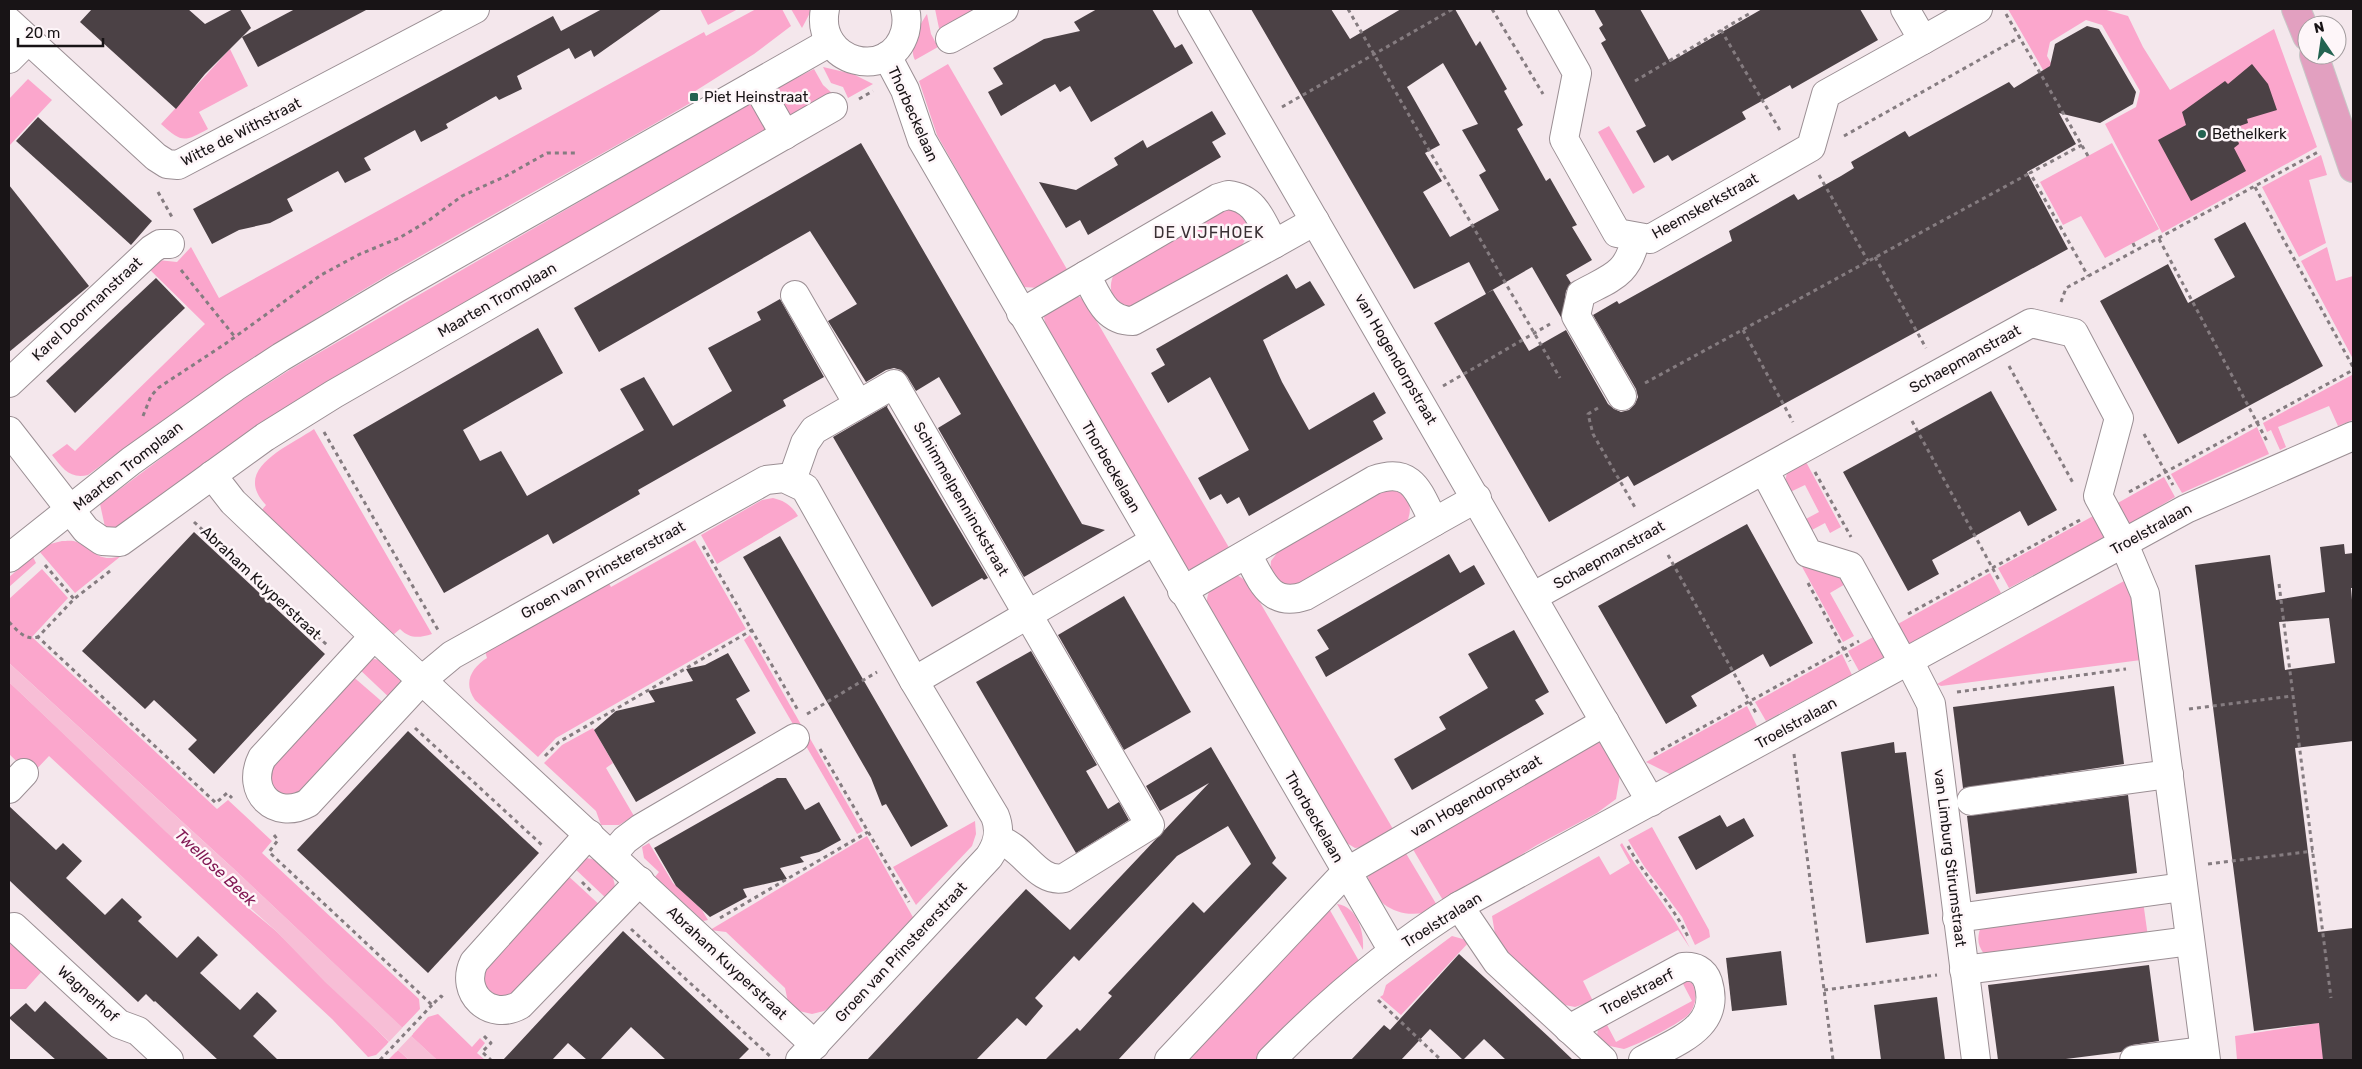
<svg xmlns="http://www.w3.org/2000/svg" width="2362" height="1069" viewBox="0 0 2362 1069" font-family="Rubik,sans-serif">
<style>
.green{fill:#fba6cc}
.water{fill:#f7bed6}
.pier{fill:#f4e7ec}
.building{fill:#4b4145;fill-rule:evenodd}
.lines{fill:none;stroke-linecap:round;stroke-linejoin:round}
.minor-casing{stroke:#9b8f94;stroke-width:30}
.major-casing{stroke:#c8c7c7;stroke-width:30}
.path{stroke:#857c80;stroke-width:3;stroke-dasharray:4 4;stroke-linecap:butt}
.minor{stroke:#fff;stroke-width:28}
.major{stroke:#e2a0c0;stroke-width:28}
.poi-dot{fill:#236351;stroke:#fef6f9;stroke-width:2}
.labels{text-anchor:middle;stroke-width:5;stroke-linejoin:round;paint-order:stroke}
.poi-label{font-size:15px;fill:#181416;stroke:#fef6f9;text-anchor:start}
.street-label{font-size:15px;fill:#181416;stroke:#fef6f9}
.neighbourhood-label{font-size:16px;letter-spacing:1px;fill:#3a3034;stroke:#fef6f9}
.water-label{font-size:16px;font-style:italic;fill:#821954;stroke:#fef6f9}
</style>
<rect width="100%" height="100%" fill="#f4e7ec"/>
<g class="green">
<polygon points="700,9 738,9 708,25"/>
<path d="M 756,9 L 782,9 L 791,26 L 754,54 L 689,95 L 692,102 C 574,171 452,235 335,307 C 250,359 168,415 88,475 C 70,479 63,469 52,455 L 67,444 L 75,451 L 205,324 L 145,265 L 158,260 L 177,262 L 191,247 L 219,298 L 704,32 L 706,36 Z"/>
<polygon points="791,9 812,9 802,28"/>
<polygon points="935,9 982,9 940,33"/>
<polygon points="2008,9 2103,9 2128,16 2143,47 2170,90 2274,29 2317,147 2162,233 2105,124 2136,107 2140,91 2102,25 2086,20 2050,42 2047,56 2071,98 2062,103"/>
<path d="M 927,14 L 931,34 L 938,47 L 915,60 C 908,47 920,24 927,14 Z"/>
<path d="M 230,49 L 248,86 L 199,112 L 208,129 C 184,142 182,143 161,124 Z"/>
<polygon points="948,64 1068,271 1039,288 1023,287 937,135 919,81"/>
<polygon points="823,67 853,74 873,84 848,98 843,87 831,83"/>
<polygon points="814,69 823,85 833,94 792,116 783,109 777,99 776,88"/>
<polygon points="28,79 52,100 9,146 9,99"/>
<polygon points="750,103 759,110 764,120 766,131 118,527 105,527 100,504 219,415 291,369"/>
<polygon points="1609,126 1645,187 1633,194 1598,132"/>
<polygon points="2112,143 2159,229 2105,258 2081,216 2063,225 2040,182"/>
<polygon points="2321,155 2327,175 2309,180 2326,243 2299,257 2262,187"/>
<path d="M 1222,209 L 1239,211 C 1250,223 1251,235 1240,247 L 1132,307 C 1110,304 1106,287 1116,270 Z"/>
<polygon points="2327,247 2336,281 2353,276 2353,359 2301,261"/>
<polygon points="1072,296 1080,297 1086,303 1231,551 1201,569 1187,569 1045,323 1044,317 1048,310"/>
<polygon points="2352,375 2353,420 2338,426 2329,406 2278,427 2286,447 2280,450 2271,430 2267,432 2263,423"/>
<polygon points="2257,427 2269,454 2182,493 2171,474"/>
<path d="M 314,429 L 432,634 C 419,638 410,639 400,629 L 393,635 L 261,511 L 266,505 C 231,469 288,447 314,429 Z"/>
<polygon points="1805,460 1841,527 1830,533 1825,523 1810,531 1804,520 1819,512 1805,485 1788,493 1784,485 1788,469"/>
<polygon points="2164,477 2175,497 2130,524 2124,521 2116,504"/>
<path d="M 1389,490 C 1411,491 1415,511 1404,527 L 1294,587 L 1279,583 L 1270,573 L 1271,561 L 1283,545 L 1371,495 Z"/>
<path d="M 773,498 C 785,501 791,505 798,516 L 717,564 L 701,535 L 762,500 Z"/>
<polygon points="2095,515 2105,534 2103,538 2009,588 1998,568"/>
<path d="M 695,540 L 746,629 L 556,738 L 538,757 L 475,700 C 463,683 471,668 487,658 L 485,651 L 607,580 L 611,587 Z"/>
<path d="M 62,541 C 66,541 73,540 77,542 C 96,550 97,563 121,556 L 75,593 L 39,551 L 50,544 Z"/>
<polygon points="33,557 36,563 9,587 9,577"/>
<polygon points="1800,563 1842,575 1847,583 1830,593 1854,636 1843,642"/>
<polygon points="42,569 68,598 32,637 217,809 228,800 272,841 262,853 419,999 420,1009 402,1028 236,871 9,663 9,599"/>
<polygon points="1990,573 2001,593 1909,644 1904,640 1896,625"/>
<path d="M 1237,575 L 1248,582 L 1393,829 L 1363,847 L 1355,848 L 1345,842 L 1207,602 C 1206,587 1224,576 1237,575 Z"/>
<path d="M 2124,581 C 2136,606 2138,633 2141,660 L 1941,686 L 1937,684 Z"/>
<polygon points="750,635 803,728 797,731 744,640"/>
<polygon points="1875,636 1884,657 1859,671 1848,651"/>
<polygon points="1842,654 1852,675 1766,721 1755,702"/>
<path d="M 374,659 C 383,660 399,672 401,682 C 402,689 397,695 393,701 L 357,667 Z"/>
<polygon points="350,674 387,706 301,797 273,794 268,764"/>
<polygon points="9,682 247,907 276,931 389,1042 376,1055 368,1057 332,1019 49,756 31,775 9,754"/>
<polygon points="1747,706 1757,726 1670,774 1646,762"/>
<polygon points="593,728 613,763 606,768 634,816 619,825 601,825 596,811 544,763 562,745"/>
<polygon points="808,735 863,831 857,834 802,739"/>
<polygon points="1594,743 1602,743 1620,775 1616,799 1597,813 1537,845 1444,902 1411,846"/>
<polygon points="975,821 976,834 972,846 916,905 893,867"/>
<polygon points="1652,827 1709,930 1710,937 1695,945 1682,917 1644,866 1628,840"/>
<polygon points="867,836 914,919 834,1004 824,1011 812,1014 799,1011 788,1002 785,988 726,932 710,930"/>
<polygon points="649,843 673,883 702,910 708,920 703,921 655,877 659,872 644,858 642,847"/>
<path d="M 1622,843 C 1644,881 1670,908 1690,948 L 1678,930 L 1583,981 L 1593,1001 L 1575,1007 L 1565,1005 L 1508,953 L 1495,934 L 1492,916 L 1599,856 L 1610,875 L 1630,863 L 1620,845 Z"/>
<path d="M 1404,850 L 1438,907 C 1410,923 1374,910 1368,877 L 1371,871 Z"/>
<path d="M 583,858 C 600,857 615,872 615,889 L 608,900 L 572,866 Z"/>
<polygon points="565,873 602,907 514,999 486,995 481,966"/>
<path d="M 2143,901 L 2148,937 L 1984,954 C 1977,944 1977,938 1981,926 Z"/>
<path d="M 1337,904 C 1358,907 1364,932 1363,950 Z"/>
<polygon points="1327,905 1359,961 1256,1060 1182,1060"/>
<polygon points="1452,936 1470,941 1401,1015 1380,997 1383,995 1386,985"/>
<polygon points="13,943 43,970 26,989 9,989 9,944"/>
<path d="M 1685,981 L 1692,983 C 1698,993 1696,1008 1687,1016 C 1675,1026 1639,1044 1624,1049 L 1605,1045 L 1597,1036 L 1598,1029 L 1606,1023 L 1616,1042 L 1692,1001 L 1682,982 Z"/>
<polygon points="438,1014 472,1047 480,1038 485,1043 477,1053 485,1060 437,1060 411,1036 428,1017"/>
<polygon points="2330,1021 2323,1053 2323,1060 2237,1060 2235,1036"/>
<polygon points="398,1050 409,1060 388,1060"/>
</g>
<polygon class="water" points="9,663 236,871 437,1060 409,1060 325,982 276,931 166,832 9,682"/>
<polygon class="pier" points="404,1026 413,1034 396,1052 387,1044"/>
<g class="building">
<polygon points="92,9 188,9 205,24 233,9 240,9 251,28 205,74 176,109 80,22"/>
<polygon points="295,9 368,9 258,67 242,37"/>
<polygon points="602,9 662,9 594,57 591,50 575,59 569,48 517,76 522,89 499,100 496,96 446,124 448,128 421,142 415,130 364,158 371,170 345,183 338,171 287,199 293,211 270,223 239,230 212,244 193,209 553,16 561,31"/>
<polygon points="1097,9 1152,9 1175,48 1182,44 1193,63 1091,122 1070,86 1060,92 1055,84 1001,116 988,92 1003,84 993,68 1044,39 1080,31 1074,22"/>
<path d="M 1251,9 L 1331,9 L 1350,39 L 1401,9 L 1455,9 L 1476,46 L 1480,41 L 1507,89 L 1504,91 L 1523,125 L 1517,129 L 1546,181 L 1550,178 L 1558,192 L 1577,225 L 1572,227 L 1592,260 L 1566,275 L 1571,283 L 1566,291 L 1562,319 L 1532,267 L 1487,293 L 1493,290 L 1529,351 L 1566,330 L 1608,404 L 1614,409 L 1621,412 L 1629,410 L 1635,404 L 1638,397 L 1636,389 L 1593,315 L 1617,301 L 1619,304 L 1732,241 L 1729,231 L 1794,194 L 1798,200 L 1841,176 L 1854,168 L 1851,162 L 1905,131 L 1909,137 L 2009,82 L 2014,88 L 2050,66 L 2055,44 L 2087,26 L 2099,29 L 2136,92 L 2133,104 L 2100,123 L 2059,113 L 2076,144 L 2027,172 L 2068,249 L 1634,486 L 1628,476 L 1549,522 L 1434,323 L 1486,294 L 1469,262 L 1414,289 ZM 1443,63 L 1478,124 L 1462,130 L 1486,171 L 1479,175 L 1499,210 L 1450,237 L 1423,192 L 1442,181 L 1425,153 L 1440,145 L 1407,87 Z"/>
<polygon points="1594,9 1640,9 1670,62 1762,9 1860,9 1878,40 1792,89 1790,85 1742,112 1746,119 1672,161 1668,155 1654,163 1636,131 1646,126 1601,43 1606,40 1599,28 1603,25"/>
<polygon points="2252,64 2268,84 2277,110 2247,119 2248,123 2234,128 2239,144 2234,148 2246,171 2191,201 2158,140 2186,125 2182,112 2225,81 2228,84"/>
<polygon points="1212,111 1226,134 1212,142 1221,157 1088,235 1080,220 1066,228 1039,182 1076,190 1118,165 1114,158 1143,140 1147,148"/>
<polygon points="38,117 152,221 131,245 16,141"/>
<polygon points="861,143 1082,524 1105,530 1024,577 938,428 961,414 939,377 916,391 907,376 901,370 894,368 886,370 866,382 828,321 857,304 810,231 599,352 574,308"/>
<polygon points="9,185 89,286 9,352"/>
<polygon points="2245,222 2323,366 2178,444 2100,301 2168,264 2188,303 2235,277 2214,239"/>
<polygon points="1287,274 1296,289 1310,281 1325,305 1263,340 1282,382 1309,430 1374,392 1386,413 1373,421 1383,439 1249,516 1239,497 1227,504 1221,494 1210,500 1198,478 1249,450 1210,377 1168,403 1151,373 1165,365 1156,349"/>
<polygon points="156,278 185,308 75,413 46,381"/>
<polygon points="780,299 824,377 783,400 786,406 638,490 640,494 553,544 548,534 444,593 353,435 538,328 563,373 463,430 480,461 501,451 527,496 644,430 620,389 644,377 673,426 732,391 708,348 761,320 757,312"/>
<polygon points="1991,391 2057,510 2028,526 2020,511 1932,560 1939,574 1908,591 1843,472"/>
<polygon points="888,405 887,407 988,578 984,580 982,578 932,607 833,437"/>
<polygon points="1747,524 1813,643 1770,667 1763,654 1691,696 1697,706 1666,724 1598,606"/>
<polygon points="194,532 325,654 214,774 188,749 197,740 154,700 145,709 82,651"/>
<polygon points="780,536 948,826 911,847 886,804 882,806 871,778 743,557"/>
<path d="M 2344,544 L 2345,554 L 2353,553 L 2353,588 L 2351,588 L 2353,612 L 2353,741 L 2295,748 L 2318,932 L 2353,928 L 2353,1060 L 2323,1060 L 2319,1023 L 2254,1031 L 2195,565 L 2270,555 L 2276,600 L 2325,592 L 2320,547 ZM 2329,618 L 2335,663 L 2285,670 L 2279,622 Z"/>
<polygon points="1449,554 1460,573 1474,565 1485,584 1326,677 1315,657 1329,649 1317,630"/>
<polygon points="1124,596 1191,712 1124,750 1058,635"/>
<polygon points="1514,630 1549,692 1535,700 1544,714 1412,790 1394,759 1446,729 1439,717 1488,688 1468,654"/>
<polygon points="1031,651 1097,765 1086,771 1108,809 1119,802 1129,820 1076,853 976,682"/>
<polygon points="728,653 750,691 736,699 756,733 636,802 594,730 616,711 655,702 648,691 693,681 686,669 705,665"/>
<polygon points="2114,686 2124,764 1963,788 1953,707"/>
<polygon points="408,731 539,853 428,973 297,850"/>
<polygon points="1894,742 1895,753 1906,752 1929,934 1866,943 1841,752"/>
<polygon points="1211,747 1276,858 1272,863 1287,878 1118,1060 1045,1060 1077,1028 1080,1031 1112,996 1108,993 1111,990 1193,902 1204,913 1251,864 1228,826 1177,856 1079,961 1074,956 1035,998 1043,1006 1026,1026 1017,1018 976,1060 867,1060 1026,889 1070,930 1209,783 1160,811 1146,786"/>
<polygon points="777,778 786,778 805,810 819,802 841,840 819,852 800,857 804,862 780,868 787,879 743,889 747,897 710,917 676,886 654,848"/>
<polygon points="2128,795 2137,873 1976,894 1967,816"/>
<polygon points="9,806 56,850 63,843 82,861 66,878 105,915 122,898 142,917 138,921 177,958 198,936 218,955 200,973 240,1010 257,992 267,1001 277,1011 253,1036 278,1060 218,1060 155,1001 154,1002 146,994 138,1002 9,880"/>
<polygon points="1720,815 1727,827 1744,818 1754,836 1696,870 1678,837"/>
<polygon points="623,931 749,1049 738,1060 666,1060 631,1027 600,1060 587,1060 568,1043 552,1060 503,1060"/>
<polygon points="1781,951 1787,1005 1732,1011 1726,958"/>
<polygon points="1459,954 1550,1038 1573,1060 1506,1060 1484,1039 1463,1060 1430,1029 1401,1060 1351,1060 1384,1025 1390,1030"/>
<polygon points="2149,965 2159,1041 2132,1045 2121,1052 2058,1060 1998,1060 1988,985"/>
<polygon points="1937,997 1945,1060 1881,1060 1874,1005"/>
<polygon points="45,1001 86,1039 109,1060 56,1060 9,1018 26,1003 35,1012"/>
</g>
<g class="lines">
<defs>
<g id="minor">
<path d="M 825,9 C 814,63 890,83 905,32 C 907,24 907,16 905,9"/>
<polyline points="1192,9 1651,802"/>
<polyline points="1541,9 1577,73 1564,139 1617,233 1650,239 1811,147 1826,94 1923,40 1905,9"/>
<polyline points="9,22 156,157 167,164 178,165 475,9"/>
<polyline points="950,39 1004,9"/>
<polyline points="1923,40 1978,9"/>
<polyline points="887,56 905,90 922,140 1393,951"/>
<polyline points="9,59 28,40"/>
<polyline points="756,84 785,135"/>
<path d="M 1228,195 C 1256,198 1262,222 1274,244 L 1133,321 C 1105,321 1098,297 1086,275 L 1218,198 Z"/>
<polyline points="1274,244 1315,221"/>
<polyline points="795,295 858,404"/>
<polyline points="1021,313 1086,275"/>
<polyline points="9,383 152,249 160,244 170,244"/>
<path d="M 1622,396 L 1576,316 L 1581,294 C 1612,277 1628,275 1636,237"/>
<polyline points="9,431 86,530 102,541 120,542 265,437 334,394 833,107"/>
<polyline points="1764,470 1808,553 1850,566 1904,664"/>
<polyline points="212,475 233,502 374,636 815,1045"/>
<path d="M 792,480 L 805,443 L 814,430 L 894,384 L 1150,825 L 1064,878 C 1037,884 1023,845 998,840"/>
<polyline points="1434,522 1477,498"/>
<polyline points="9,558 131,461 235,387 281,357 397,288 830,42"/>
<path d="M 1182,591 L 1374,480 C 1413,466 1419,493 1434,522 L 1305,596 C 1269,608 1261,579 1247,554"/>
<polyline points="1534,596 2031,323 2074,333 2119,418 2098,496 2124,544 2145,594 2206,1060"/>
<path d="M 374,636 L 262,758 C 245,792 275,821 308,803 L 422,680 L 452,655 L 766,480 L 784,478 L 805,488 L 914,681 L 995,816 C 1001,831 998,844 989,857 L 800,1060"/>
<polyline points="1909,661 1931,704 1976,1060"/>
<polyline points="914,681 1154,541"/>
<polyline points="9,789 24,773"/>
<polyline points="1971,801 2169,774"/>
<path d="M 589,834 L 474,962 C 459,993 490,1022 520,1005 L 640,881"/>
<polyline points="612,855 625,840 641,828 795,738"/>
<polyline points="1459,906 1497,962 1603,1060"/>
<polyline points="1957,918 2183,887"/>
<polyline points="9,928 14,927 119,1024 138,1031 169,1060"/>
<polyline points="1964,970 2190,941"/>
<path d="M 1569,1029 L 1683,967 C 1695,966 1704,970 1708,982 C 1722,1028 1676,1041 1643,1060"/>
<polyline points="1169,1060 1346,872 1605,722"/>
<path d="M 1271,1060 C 1328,1002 1390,949 1459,906 L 2186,509 L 2353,436"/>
<polyline points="2134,1060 2204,1051"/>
</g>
<g id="major">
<polyline points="2296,9 2307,36"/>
<polyline points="2314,55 2353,168"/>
</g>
</defs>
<use href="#minor" class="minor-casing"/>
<use href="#major" class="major-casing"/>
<g class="path">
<polyline points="1348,9 1560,378"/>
<polyline points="1492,9 1543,94"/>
<polyline points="2006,14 2088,156"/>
<polyline points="1721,30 1781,132"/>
<polyline points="1635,81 1752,12"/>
<polyline points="859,99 873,91"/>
<polyline points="1282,107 1453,9"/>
<polyline points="1844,136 2020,37"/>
<polyline points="2082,145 2030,173 2088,276"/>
<polyline points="1819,175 1868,261"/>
<polyline points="2255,187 2353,367"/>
<polyline points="158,192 172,217"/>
<polyline points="2159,239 2268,443"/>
<polyline points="2133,243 2136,250"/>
<polyline points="1875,257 1926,348"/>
<polyline points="181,270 235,337"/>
<polyline points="2061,302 2066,288 2318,152"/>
<polyline points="1743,330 1793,422"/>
<polyline points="2009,366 2073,483"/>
<polyline points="1645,383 2030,173"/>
<polyline points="1443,386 1550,324"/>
<polyline points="1598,408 1588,414 1593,434 1636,509"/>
<polyline points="143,416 151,396 158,388 225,344 321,275 360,254 399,238 428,221 462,196 506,176 547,153 577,153"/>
<polyline points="1912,421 1999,580"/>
<polyline points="324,432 438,630"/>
<polyline points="2144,434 2173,485"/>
<polyline points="1815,472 1851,537"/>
<polyline points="2129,492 2353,370"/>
<polyline points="194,522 327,645"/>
<polyline points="703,546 799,712"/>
<polyline points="1668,555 1756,713"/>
<polyline points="45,565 74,599"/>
<polyline points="110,571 74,599 38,637 216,803 227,793 232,798"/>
<polyline points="1808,583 1850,661"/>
<polyline points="2279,584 2331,998"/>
<polyline points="1908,614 2080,520"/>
<path d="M 9,622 C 17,630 25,641 38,637"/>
<polyline points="1957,692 2126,669"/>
<polyline points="2189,709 2292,696"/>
<polyline points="807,714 877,672"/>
<polyline points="415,728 543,846"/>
<polyline points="820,749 909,902"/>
<polyline points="1654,754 1859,641"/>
<polyline points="1794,754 1833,1060"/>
<polyline points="545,756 559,742 752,630"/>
<polyline points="274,835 278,840 269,852 432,1005 441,996 444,999"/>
<path d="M 1628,846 C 1646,879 1673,904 1689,939"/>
<polyline points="2208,864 2313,851"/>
<polyline points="582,882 592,892"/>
<polyline points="720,918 868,832"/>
<polyline points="631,929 772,1058"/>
<polyline points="1824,990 1937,975"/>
<polyline points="1378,1000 1441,1060"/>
<polyline points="484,1036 491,1043 482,1052 491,1060"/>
<polyline points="380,1060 432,1005"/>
</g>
<use href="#minor" class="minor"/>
<use href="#major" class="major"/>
</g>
<g class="poi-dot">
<rect x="689" y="92" width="10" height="10" rx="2.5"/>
<circle cx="2202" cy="134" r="5"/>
</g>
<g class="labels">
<g class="poi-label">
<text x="704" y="102">Piet Heinstraat</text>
<text x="2212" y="139">Bethelkerk</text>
</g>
<g class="street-label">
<text transform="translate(913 114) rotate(66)" y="5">Thorbeckelaan</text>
<text transform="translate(241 132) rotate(-27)" y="5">Witte de Withstraat</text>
<text transform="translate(1705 206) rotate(-29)" y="5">Heemskerkstraat</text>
<text transform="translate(497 300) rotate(-30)" y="5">Maarten Tromplaan</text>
<text transform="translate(87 309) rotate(-43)" y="5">Karel Doormanstraat</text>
<text transform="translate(1396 359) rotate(60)" y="5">van Hogendorpstraat</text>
<text transform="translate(1965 359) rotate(-29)" y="5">Schaepmanstraat</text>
<text transform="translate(128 466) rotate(-38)" y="5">Maarten Tromplaan</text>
<text transform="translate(1111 467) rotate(60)" y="5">Thorbeckelaan</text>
<text transform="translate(961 499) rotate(60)" y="5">Schimmelpenninckstraat</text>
<text transform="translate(2151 529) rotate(-29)" y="5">Troelstralaan</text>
<text transform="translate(1609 555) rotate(-29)" y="5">Schaepmanstraat</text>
<text transform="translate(603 570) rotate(-29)" y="5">Groen van Prinstererstraat</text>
<text transform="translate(261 583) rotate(43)" y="5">Abraham Kuyperstraat</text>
<text transform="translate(1796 723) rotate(-29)" y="5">Troelstralaan</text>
<text transform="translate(1476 796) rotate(-30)" y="5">van Hogendorpstraat</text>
<text transform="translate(1314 817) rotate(60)" y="5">Thorbeckelaan</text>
<text transform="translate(1950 858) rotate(83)" y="5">van Limburg Stirumstraat</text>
<text transform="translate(1442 920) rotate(-32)" y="5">Troelstralaan</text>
<text transform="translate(901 952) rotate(-47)" y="5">Groen van Prinstererstraat</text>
<text transform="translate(727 963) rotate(43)" y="5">Abraham Kuyperstraat</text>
<text transform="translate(1637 992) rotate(-28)" y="5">Troelstraerf</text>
<text transform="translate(88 994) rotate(42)" y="5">Wagnerhof</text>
</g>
<g class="neighbourhood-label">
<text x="1209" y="238">DE VIJFHOEK</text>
</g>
<g class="water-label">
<text transform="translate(216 867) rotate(43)" y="6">Twellose Beek</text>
</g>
</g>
<rect width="2362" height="1069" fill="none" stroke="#181416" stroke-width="20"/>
<g transform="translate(2322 40) rotate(347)"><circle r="24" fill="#fef6f9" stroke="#a29c9e"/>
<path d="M0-4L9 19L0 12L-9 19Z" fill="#236351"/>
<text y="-8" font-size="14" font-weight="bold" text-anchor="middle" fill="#181416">N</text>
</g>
<path d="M18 38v8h85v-8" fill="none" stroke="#181416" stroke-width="2.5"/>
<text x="25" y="38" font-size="15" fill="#181416" stroke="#fef6f9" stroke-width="4" paint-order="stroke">20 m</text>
</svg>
